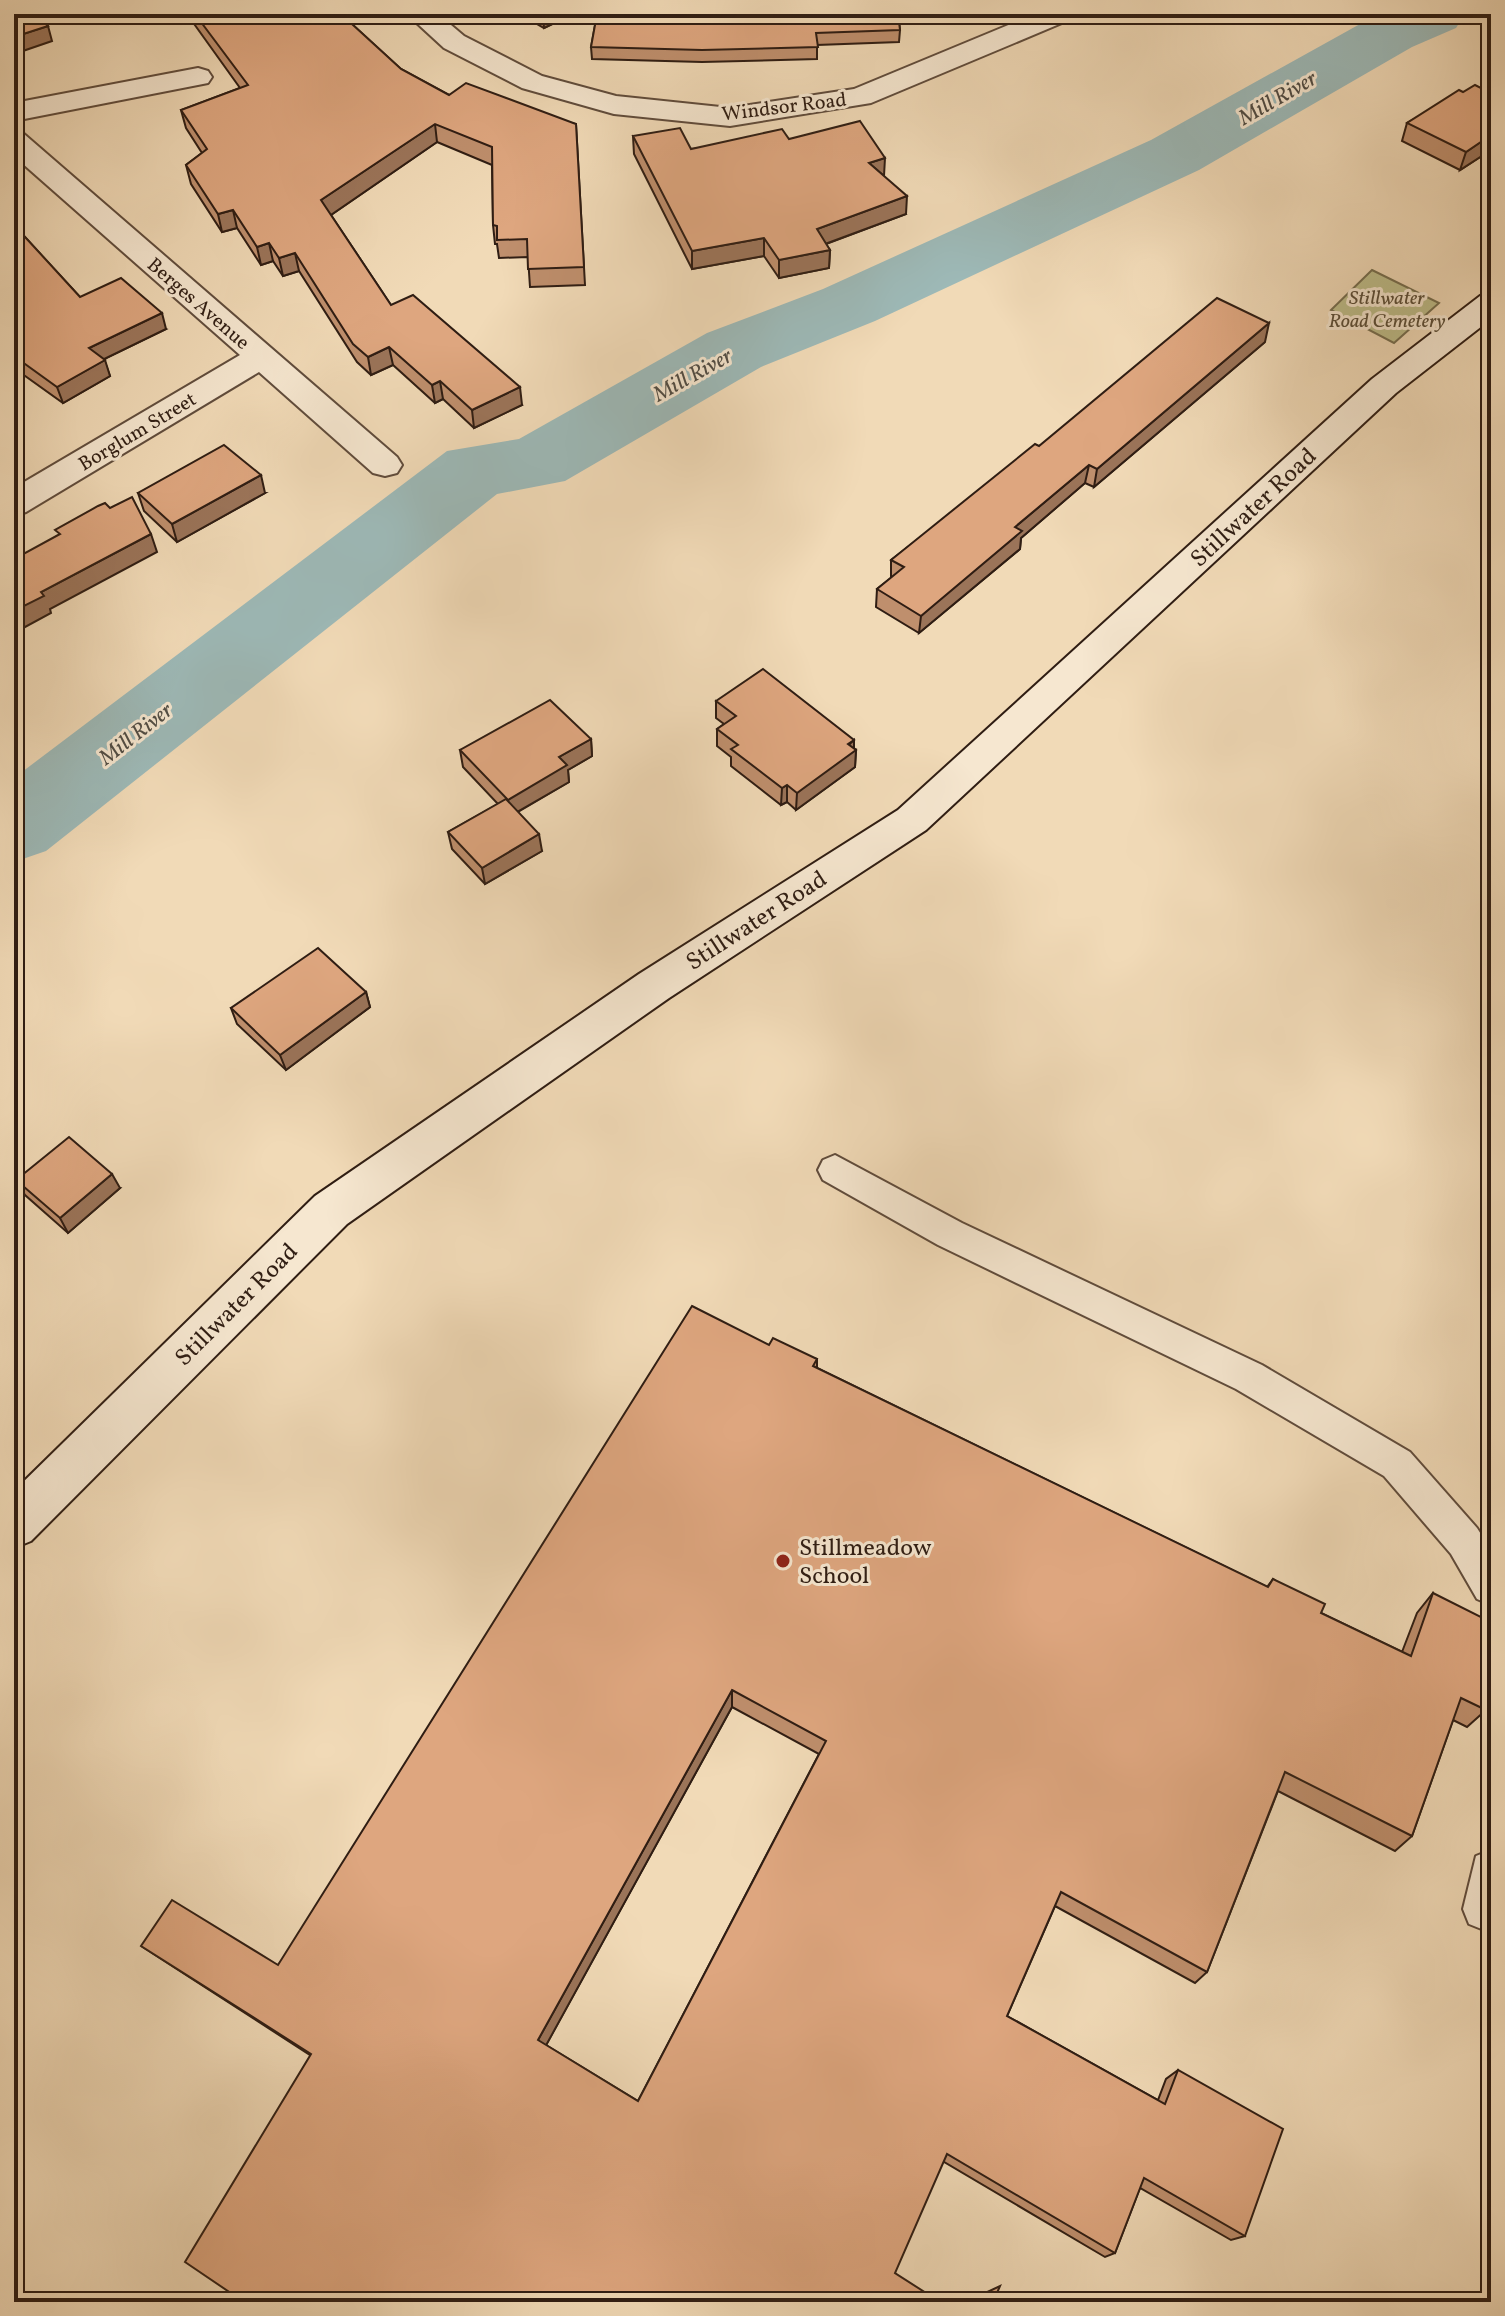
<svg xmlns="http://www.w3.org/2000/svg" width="1505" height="2316" viewBox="0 0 1505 2316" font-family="Vollkorn,serif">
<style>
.green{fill:#bebe8b;stroke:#766e4f;stroke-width:2}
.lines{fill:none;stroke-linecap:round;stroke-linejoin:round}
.river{fill:#9db9b7;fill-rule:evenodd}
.service-casing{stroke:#604c3c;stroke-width:4}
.minor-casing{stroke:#604c3c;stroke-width:4}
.secondary-casing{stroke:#2f1d13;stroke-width:4}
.service{fill:#f6e7d0;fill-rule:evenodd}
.minor{fill:#f6e7d0;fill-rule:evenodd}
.secondary{fill:#f6e7d0;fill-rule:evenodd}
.wall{fill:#bf8f6d;stroke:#2f1d13;stroke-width:2;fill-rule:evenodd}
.shaded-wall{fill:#9b7459;stroke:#2f1d13;stroke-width:2}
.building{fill:#dea67f;stroke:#2f1d13;stroke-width:2;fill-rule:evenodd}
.poi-dot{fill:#8f2418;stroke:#f6e7d0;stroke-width:3}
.labels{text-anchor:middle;stroke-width:6;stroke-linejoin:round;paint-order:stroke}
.far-street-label{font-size:20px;fill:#2f1d13;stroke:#f6e7d0}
.far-park-label{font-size:20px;font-style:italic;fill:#5a4d37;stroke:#f6e7d0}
.far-water-label{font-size:22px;font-style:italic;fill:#504c44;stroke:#f6e7d0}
.street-label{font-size:24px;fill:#2f1d13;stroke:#f6e7d0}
.poi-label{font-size:24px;fill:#2f1d13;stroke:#f6e7d0;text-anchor:start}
</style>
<rect width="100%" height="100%" fill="#f1dab7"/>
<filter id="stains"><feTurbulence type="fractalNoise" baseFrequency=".0025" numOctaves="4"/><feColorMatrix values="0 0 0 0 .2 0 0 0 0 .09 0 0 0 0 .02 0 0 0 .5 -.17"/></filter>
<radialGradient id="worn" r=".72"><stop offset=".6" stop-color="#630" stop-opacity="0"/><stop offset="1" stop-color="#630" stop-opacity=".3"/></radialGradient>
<polygon class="green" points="1372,270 1439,303 1394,343 1331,310"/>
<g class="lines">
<polygon class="river" points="1378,14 1465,14 1456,28 1412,47 1199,170 875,321 761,367 565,481 497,494 46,851 14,862 14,778 447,451 519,439 707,333 823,289 1151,140"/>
<defs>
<g id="service">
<polygon points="835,1155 962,1223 1262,1365 1410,1452 1477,1528 1491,1550 1491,1605 1477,1599 1451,1554 1384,1476 1236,1389 938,1245 823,1180 818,1170 823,1160"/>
<polygon points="1491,1850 1491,1927 1484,1930 1469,1924 1463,1909 1476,1856"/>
</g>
<g id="minor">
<polygon points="407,14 438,14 464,36 542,76 616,96 730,108 854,89 1035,14 1073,14 1069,20 871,103 730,126 614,114 522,88 444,48"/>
<polygon points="198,68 208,71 212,77 208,83 14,121 14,103"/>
<polygon points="14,131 24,134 397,457 402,465 397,473 385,476 373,473 259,372 26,512 14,516 14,488 240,355 14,156"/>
</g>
<polygon id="secondary" points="1491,293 1491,319 1396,393 926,830 669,998 347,1224 31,1541 14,1548 14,1491 315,1196 639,974 898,810 1372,379 1480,296"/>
</defs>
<use href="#service" class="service-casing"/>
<use href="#minor" class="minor-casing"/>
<use href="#secondary" class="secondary-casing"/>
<use href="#service" class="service"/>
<use href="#minor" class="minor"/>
<use href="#secondary" class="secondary"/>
</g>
<g class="wall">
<polygon points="187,14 341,14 401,69 449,95 576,124 585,285 530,287 528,257 499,258 497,244 495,244 493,225 492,165 437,142 331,215 391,305 522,405 474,428 443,399 435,403 393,365 371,375 357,362 299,271 283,276 273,261 261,265 237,228 222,232 191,184 186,165 202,153 186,128 181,110 240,88"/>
<polygon points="520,14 573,14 544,28"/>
<polygon points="597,14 906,14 905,20 899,20 900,30 899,42 817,45 817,59 702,62 592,59 591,47"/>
<polygon points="1463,92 1491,93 1491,150 1460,170 1402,141 1407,123"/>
<polygon points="633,136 691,149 789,139 884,176 906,214 826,244 830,250 829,268 779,278 764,256 692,269 634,154"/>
<polygon points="14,225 80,297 166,329 104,359 110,376 63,403 14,368"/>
<polygon points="1265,342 1094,487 1085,483 1021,538 1020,549 919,633 876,607 877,589 891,578 891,560 1039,446"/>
<polygon points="138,493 265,493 177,542 144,511"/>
<polygon points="716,701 854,748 856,750 855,767 796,810 787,802 781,805 731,766 731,757 717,746 717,729 724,724 716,718"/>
<polygon points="591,739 592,756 568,770 569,782 518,812 542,851 485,884 452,849 448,832 498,804 463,767 460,750"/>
<polygon points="366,992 370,1007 286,1070 237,1024 231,1008"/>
<polygon points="16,1180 120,1188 68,1233 25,1195"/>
<path d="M 769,1345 L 817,1359 L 817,1368 L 1267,1587 L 1273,1579 L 1321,1613 L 1402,1652 L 1417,1613 L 1433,1593 L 1486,1710 L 1467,1727 L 1453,1720 L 1412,1836 L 1395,1851 L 1278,1791 L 1207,1972 L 1195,1983 L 1055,1906 L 1007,2016 L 1158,2100 L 1166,2079 L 1178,2070 L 1245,2236 L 1231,2240 L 1140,2188 L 1115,2253 L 1105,2257 L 944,2162 L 310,2055 L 141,1946 L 278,1965 ZM 732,1707 L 819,1754 L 638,2101 L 546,2045 Z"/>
</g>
<g class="shaded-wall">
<polygon points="547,14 573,14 544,28 543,16"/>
<polygon points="48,26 52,41 14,54 14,37"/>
<polygon points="435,124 437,142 325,219 321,200"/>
<polygon points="1491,135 1491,150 1460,170 1466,152"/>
<polygon points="885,158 884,176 869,163"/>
<polygon points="907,196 906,214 817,247 817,229"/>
<polygon points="233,210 237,228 222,232 218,214"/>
<polygon points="764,238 764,256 692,269 692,251"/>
<polygon points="269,243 273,261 261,265 257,247"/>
<polygon points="830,250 829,268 779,278 779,260"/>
<polygon points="295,253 299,271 283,276 279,258"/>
<polygon points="162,313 166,329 94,364 89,348"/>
<polygon points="1269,323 1265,342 1094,487 1097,469"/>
<polygon points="389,347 393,365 371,375 368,357"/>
<polygon points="105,360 110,376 63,403 57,387"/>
<polygon points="440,381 443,399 435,403 432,385"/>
<polygon points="520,387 522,405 474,428 472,410"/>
<polygon points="1089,465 1085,483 1021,538 1020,549 919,633 921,616 1015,527"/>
<polygon points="261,475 265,493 177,542 172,524"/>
<polygon points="151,534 157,552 50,609 51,613 14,633 14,611 41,592"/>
<polygon points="591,739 592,756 568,770 569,782 510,816 508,800 559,757"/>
<polygon points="854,740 854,751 856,750 855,767 796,810 797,793"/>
<polygon points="787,785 787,802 781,805 782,788"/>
<polygon points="539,834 542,851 485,884 482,868"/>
<polygon points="366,992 370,1007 286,1070 280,1055"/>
<polygon points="112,1174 120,1188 68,1233 60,1218"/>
<polygon points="732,1690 732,1707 544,2049 538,2040"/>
</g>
<g class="building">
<polygon points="14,14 36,14 48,26 14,37"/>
<polygon points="195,14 341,14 401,69 449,95 466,83 576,124 584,267 528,269 527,239 497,240 497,226 493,225 492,147 435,124 321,200 391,305 413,295 520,387 472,410 440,381 432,385 389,347 368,357 353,344 295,253 279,258 269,243 257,247 233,210 218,214 186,165 207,149 181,110 248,85"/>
<polygon points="597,14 898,14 900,30 816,33 818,47 702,50 591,47"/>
<polygon points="1475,85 1491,93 1491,135 1466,152 1407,123 1459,90 1463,92"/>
<polygon points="860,121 885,158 869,163 907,196 817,229 830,250 779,260 764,238 692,251 633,136 680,128 691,149 782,129 789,139"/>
<polygon points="14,225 80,297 121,278 162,313 89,348 105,360 57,387 14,356"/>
<polygon points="1217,298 1269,323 1097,469 1089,465 1015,527 1022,531 921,616 877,589 904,567 891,560 1035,444 1039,446"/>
<polygon points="224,445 261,475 172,524 138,493"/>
<polygon points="132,497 151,534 41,592 44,596 14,611 14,559 60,534 55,530 98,506 105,503 110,508"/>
<polygon points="763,669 854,740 848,744 856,750 797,793 787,785 782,788 731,749 738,745 717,729 736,716 716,701"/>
<polygon points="550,700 591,739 559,757 567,765 508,800 460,750"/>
<polygon points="506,799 539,834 482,868 448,832"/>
<polygon points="318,948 366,992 280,1055 231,1008"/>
<polygon points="69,1137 112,1174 60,1218 16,1180"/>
<path d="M 692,1306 L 769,1345 L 773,1338 L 817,1359 L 813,1366 L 1268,1587 L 1273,1579 L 1325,1604 L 1321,1613 L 1411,1656 L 1433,1593 L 1491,1622 L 1491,1695 L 1486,1710 L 1461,1698 L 1412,1836 L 1285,1772 L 1207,1972 L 1061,1892 L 1007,2016 L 1165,2104 L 1178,2070 L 1283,2129 L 1245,2236 L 1144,2178 L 1115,2253 L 947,2154 L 895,2273 L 940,2302 L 244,2302 L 185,2262 L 311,2054 L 141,1946 L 172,1900 L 278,1965 ZM 732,1690 L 826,1741 L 638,2101 L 538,2040 Z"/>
<polygon points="1000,2286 993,2302 966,2302"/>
</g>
<circle class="poi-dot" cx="783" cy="1561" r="8"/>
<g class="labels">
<g class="far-street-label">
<text transform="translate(784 106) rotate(-7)" y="7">Windsor Road</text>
<text transform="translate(199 303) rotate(41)" y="7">Berges Avenue</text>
<text transform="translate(137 431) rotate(-31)" y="7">Borglum Street</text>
</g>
<g class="far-park-label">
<text x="1387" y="304">Stillwater<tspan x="1387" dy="23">Road Cemetery</tspan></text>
</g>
<g class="far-water-label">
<text transform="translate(1277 97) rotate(-30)" y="8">Mill River</text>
<text transform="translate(692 374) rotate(-29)" y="8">Mill River</text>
<text transform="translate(135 733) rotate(-38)" y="8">Mill River</text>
</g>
<g class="street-label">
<text transform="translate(1253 507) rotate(-43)" y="8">Stillwater Road</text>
<text transform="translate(756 920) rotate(-33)" y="8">Stillwater Road</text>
<text transform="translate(236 1304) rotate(-45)" y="8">Stillwater Road</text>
</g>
<g class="poi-label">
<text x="799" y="1555">Stillmeadow<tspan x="799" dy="28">School</tspan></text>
</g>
</g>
<rect width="1505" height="2316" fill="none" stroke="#f1dab7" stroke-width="48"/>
<rect x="16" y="16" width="1473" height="2284" fill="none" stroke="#2f1d13" stroke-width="4"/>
<rect x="24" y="24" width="1457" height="2268" fill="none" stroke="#2f1d13" stroke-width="2"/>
<rect width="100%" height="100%" filter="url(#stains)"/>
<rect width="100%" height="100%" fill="url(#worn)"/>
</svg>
